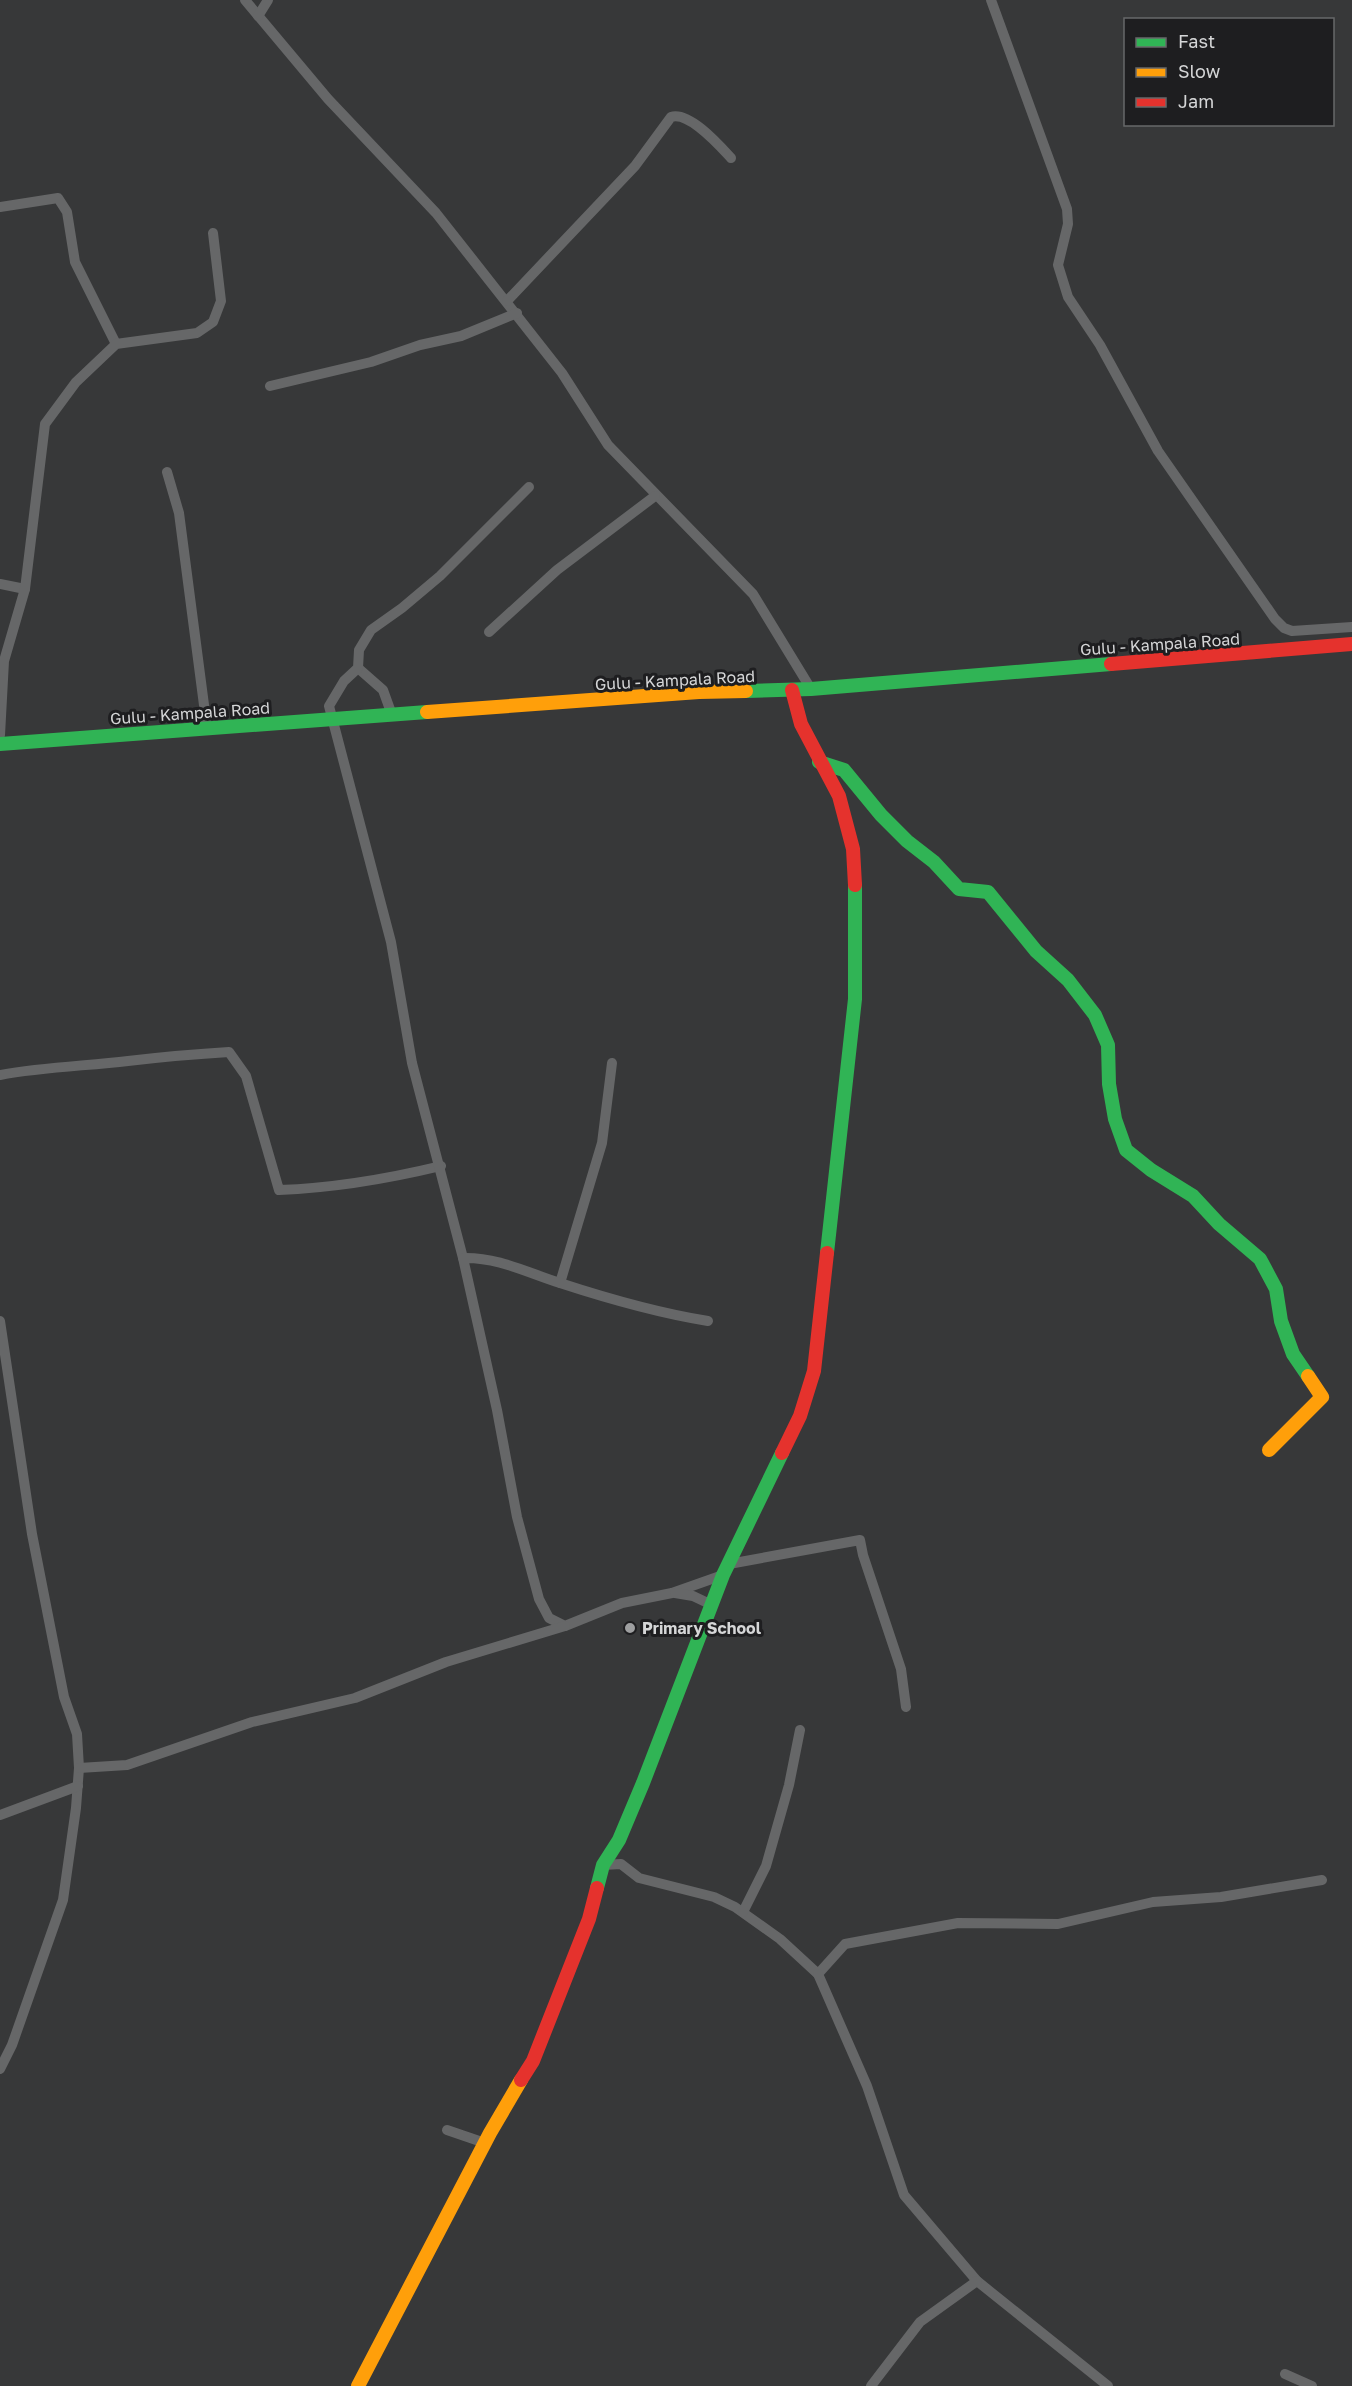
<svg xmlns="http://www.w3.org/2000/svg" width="1352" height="2386" viewBox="0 0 1352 2386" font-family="'Golos Text',sans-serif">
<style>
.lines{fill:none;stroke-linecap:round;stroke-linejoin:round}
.street{stroke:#666768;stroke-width:10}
.fast{stroke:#30b455;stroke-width:14}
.slow{stroke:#ff9f0a;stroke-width:14}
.jam{stroke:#e5322d;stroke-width:14}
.poi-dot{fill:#9e9fa0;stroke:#1e1e20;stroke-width:2}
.labels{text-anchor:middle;stroke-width:6;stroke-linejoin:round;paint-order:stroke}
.street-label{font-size:16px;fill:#d5d6d7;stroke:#1e1e20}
.poi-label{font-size:16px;font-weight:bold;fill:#d5d6d7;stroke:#1e1e20;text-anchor:start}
</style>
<rect width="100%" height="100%" fill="#373839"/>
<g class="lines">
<g class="street">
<polyline points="245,0 328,99 436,213 562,373 608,445 753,594 811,689"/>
<polyline points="991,0 1067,209 1068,224 1058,265 1068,297 1100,345 1158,451 1275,619 1284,628 1292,631 1352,627"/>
<polyline points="258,16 268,0"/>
<polyline points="0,207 58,198 67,212 75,262 116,344"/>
<path d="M 507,301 L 635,166 L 671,117 C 689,111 719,145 731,158"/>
<polyline points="270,386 371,362 420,345 461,336 517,313"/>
<polyline points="167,472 179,513 207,728"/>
<polyline points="0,584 25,589"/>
<polyline points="489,632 557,570 655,496"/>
<polyline points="358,668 383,690 392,715"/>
<polyline points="0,735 4,661 25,589 45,424 76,382 116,344 197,333 213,322 221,301 213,233"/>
<path d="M 0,1075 C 43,1067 85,1066 128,1061 C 162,1057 195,1054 229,1052 L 246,1076 L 279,1190 C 334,1188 387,1179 441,1166"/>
<polyline points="463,1258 412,1063 391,942 329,706 344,681 358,668 359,650 371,630 402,608 440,576 529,487"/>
<polyline points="560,1283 602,1143 612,1063"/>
<polyline points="0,1321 32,1534 64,1697 77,1734 79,1768 76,1808 63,1900 12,2045 0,2069"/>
<path d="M 708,1321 C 658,1313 609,1299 560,1283 C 528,1273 498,1257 463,1258 L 497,1410 L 517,1517 L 539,1599 L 549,1618 L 565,1626 L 622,1603 L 672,1593 L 723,1575"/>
<polyline points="729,1564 860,1540 863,1555 901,1669 906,1707"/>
<polyline points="675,1593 693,1596 712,1605"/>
<polyline points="79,1768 127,1765 252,1722 355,1698 446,1662 565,1626"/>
<polyline points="0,1815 78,1786"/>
<polyline points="603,1865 621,1864 639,1878 714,1897 735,1907 780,1939 818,1974 845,1944 958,1923 1058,1924 1153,1902 1221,1897 1322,1880"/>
<polyline points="743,1912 766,1866 789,1785 800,1730"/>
<polyline points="818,1974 867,2086 904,2195 977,2281 1108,2386"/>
<polyline points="447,2130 485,2143"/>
<polyline points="1285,2374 1312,2386"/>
<polyline points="871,2386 920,2322 977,2281"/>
</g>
<g class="fast">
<polyline points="746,691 811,689 1111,664"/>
<polyline points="0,744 427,712"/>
<polyline points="819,762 844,770 881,815 907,841 934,862 959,889 988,892 1036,951 1068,980 1095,1015 1108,1045 1109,1084 1115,1119 1126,1150 1151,1170 1193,1196 1219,1224 1260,1259 1276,1289 1281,1321 1293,1354 1308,1376"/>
<polyline points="827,1253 855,999 855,885"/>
<polyline points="597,1888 603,1865 619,1840 643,1783 723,1575 782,1453"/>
</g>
<g class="slow">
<polyline points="427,712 699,692 746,691"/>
<polyline points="1269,1450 1322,1397 1308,1376"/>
<polyline points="358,2386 490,2133 521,2080"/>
</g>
<g class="jam">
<polyline points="1111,664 1352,644"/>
<polyline points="792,690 801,724 839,796 853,849 855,885"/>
<polyline points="782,1453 800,1416 814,1371 827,1253"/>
<polyline points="521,2080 533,2061 589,1919 597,1888"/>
</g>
</g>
<circle class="poi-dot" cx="630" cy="1628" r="6"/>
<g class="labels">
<g class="street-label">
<text transform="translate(1160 644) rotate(-4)" y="6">Gulu - Kampala Road</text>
<text transform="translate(675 680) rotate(-3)" y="6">Gulu - Kampala Road</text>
<text transform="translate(190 713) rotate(-4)" y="6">Gulu - Kampala Road</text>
</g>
<g class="poi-label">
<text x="642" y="1634">Primary School</text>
</g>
</g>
<rect x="1124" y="18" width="210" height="108" fill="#1e1e20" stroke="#676869" stroke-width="1.5"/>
<rect x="1136" y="38" width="30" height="9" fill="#30b455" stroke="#676869" stroke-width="1.5"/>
<text x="1178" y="48" font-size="18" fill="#d5d6d7">Fast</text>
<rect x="1136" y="68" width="30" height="9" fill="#ff9f0a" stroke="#676869" stroke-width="1.5"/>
<text x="1178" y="78" font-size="18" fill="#d5d6d7">Slow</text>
<rect x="1136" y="98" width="30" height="9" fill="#e5322d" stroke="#676869" stroke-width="1.5"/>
<text x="1178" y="108" font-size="18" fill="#d5d6d7">Jam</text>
</svg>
